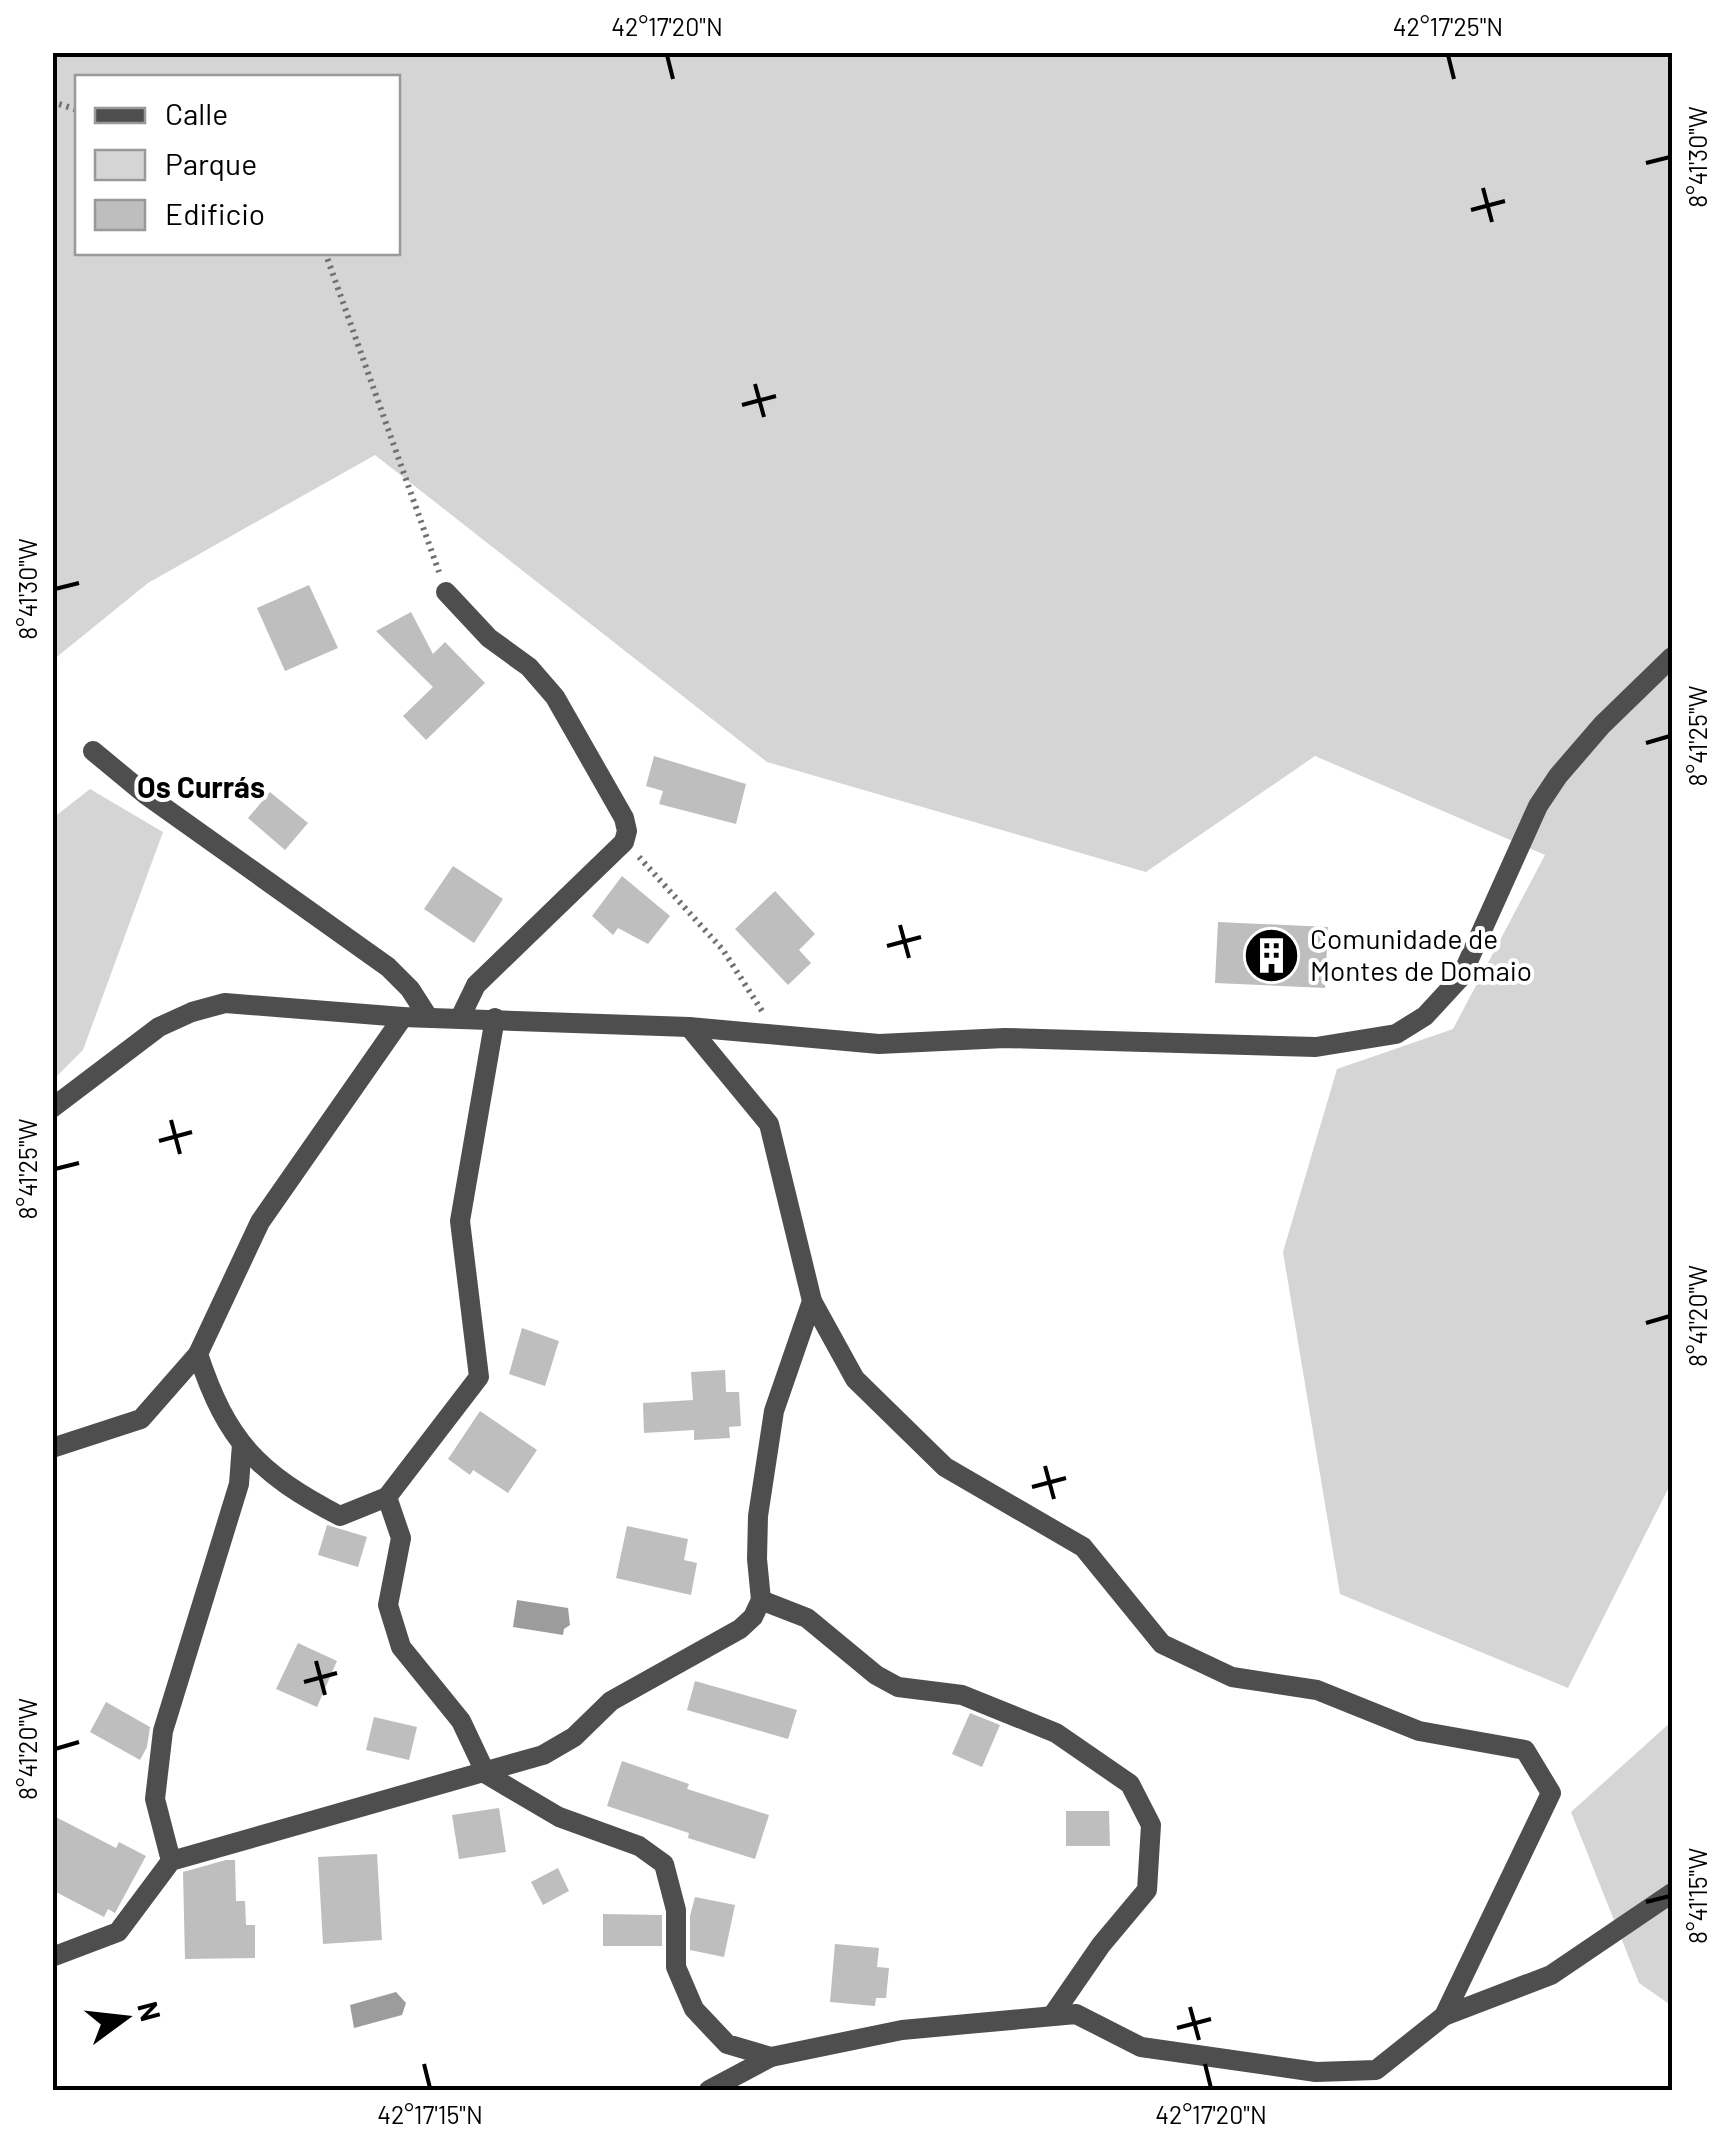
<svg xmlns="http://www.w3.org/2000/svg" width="1725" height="2143" viewBox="0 0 1725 2143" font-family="Barlow,sans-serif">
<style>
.green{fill:#d5d5d5;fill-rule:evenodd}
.water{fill:#9c9c9c}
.building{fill:#bebebe}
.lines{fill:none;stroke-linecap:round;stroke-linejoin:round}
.path{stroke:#707070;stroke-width:6;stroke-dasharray:2.5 5;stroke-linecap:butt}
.street{stroke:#4e4e4e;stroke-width:20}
.ticks{fill:none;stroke:#000;stroke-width:4}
.labels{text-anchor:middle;stroke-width:8;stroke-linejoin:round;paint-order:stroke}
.poi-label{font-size:28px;fill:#000;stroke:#fff;text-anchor:start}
.neighbourhood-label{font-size:30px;font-weight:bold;fill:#000;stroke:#fff}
.neatline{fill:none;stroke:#000;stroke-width:4}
.ticks-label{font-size:25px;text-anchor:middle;fill:#000}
</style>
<rect width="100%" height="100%" fill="#fff"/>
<g class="green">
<path d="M 53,53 L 1672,53 L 1672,1489 L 1668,1489 L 1568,1688 L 1340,1594 L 1283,1252 L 1337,1069 L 1453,1029 L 1545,855 L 1315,756 L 1146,872 L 767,762 L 375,455 L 148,583 L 53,660 ZM 78,78 L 398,78 L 398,252 L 78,252 Z"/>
<polygon points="90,789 163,832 83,1050 53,1080 53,818"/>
<polygon points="1672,1721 1672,2006 1639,1983 1571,1812"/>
</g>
<g class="water">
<polygon points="517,1600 568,1608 570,1625 564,1629 563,1635 513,1627"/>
<polygon points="396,1992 406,2003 402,2015 354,2028 350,2005"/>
</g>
<g class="building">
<polygon points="309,585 338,648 285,671 257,608"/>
<polygon points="411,612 433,654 445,642 485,683 426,740 403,716 433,687 376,631"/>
<polygon points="654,756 746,784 736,824 659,804 663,791 646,786"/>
<polygon points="270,792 308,823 285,850 248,818"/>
<polygon points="453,866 503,899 474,943 424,909"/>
<polygon points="622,876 670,916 648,944 618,928 613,935 592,916"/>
<polygon points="775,891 815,934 799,950 811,963 788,985 735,929"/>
<polygon points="1218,922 1328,927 1325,988 1215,983"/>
<polygon points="522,1328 559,1341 545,1386 509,1374"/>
<polygon points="725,1370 726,1392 739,1392 741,1426 729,1427 730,1438 694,1440 694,1430 644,1433 643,1403 693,1400 691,1372"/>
<polygon points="480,1411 537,1450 508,1493 473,1470 470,1475 448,1459"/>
<polygon points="327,1525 367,1537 358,1567 318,1555"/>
<polygon points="627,1526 688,1539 684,1560 697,1563 691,1595 616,1578"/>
<polygon points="298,1643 337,1661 317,1707 276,1689"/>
<polygon points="695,1681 797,1710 788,1739 687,1710"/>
<polygon points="106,1702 150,1727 147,1747 140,1760 90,1732"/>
<polygon points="970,1713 1000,1725 982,1767 952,1754"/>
<polygon points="374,1717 417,1727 409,1760 366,1750"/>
<polygon points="622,1761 689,1784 687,1789 769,1815 755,1859 688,1838 689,1833 607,1806"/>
<polygon points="499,1808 506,1852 459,1859 452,1815"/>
<polygon points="1066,1811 1109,1811 1110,1846 1066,1846"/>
<polygon points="52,1815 116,1848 119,1842 146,1856 115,1913 108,1909 104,1917 52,1890"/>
<polygon points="377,1854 382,1940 323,1944 318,1857"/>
<polygon points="226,1860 235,1860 236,1901 245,1901 246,1925 255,1925 255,1958 185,1959 183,1872"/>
<polygon points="558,1868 569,1891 543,1905 531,1882"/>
<polygon points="695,1897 735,1905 724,1957 690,1950 690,1916"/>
<polygon points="603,1914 662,1915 662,1946 603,1946"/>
<polygon points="835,1944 879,1948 877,1967 889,1968 886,1998 876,1998 875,2006 830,2002"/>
</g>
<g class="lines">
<g class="path">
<polyline points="52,102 78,110"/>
<polyline points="325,252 439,572"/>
<polyline points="639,857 723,950 762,1011"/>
</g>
<g class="street">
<polyline points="446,592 489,638 529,667 555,697 624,818 627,831 624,842 476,985 460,1018"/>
<polyline points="93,751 145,794 388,967 410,989 428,1017"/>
<polyline points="495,1018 460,1221 479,1377 387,1497 401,1538 388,1605 401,1647 461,1721 486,1774 559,1817 639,1846 664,1864 676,1910 676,1967 694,2009 727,2044 771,2057"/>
<polyline points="52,1108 159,1027 192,1012 225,1003 403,1017 689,1027 879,1044 1005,1038 1316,1047 1396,1034 1425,1016 1461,977 1538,806 1558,776 1602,725 1672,657"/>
<polyline points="52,1448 141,1419 198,1354"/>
<path d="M 387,1497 L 340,1516 C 258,1473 227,1442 198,1354 L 260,1222 L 403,1017"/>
<polyline points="761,1600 807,1618 876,1675 898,1687 962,1695 1056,1733 1130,1784 1151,1825 1147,1890 1101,1945 1052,2016"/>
<polyline points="171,1861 155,1799 163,1731 239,1484 242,1444"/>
<polyline points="52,1957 118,1932 171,1861 543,1755 574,1737 611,1701 740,1629 753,1617 761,1600 757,1559 758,1516 774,1411 812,1301 769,1124 689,1027"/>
<polyline points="1444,2016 1551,1975 1672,1893"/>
<polyline points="709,2090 771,2057 902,2030 1076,2014 1141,2047 1316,2072 1376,2070 1444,2016 1551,1793 1525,1750 1419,1731 1317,1690 1232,1677 1162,1644 1083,1547 945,1467 855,1379 812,1301"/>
</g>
</g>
<path class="ticks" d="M 667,55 L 673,79M 1448,55 L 1454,79M 1646,163 L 1670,157M 1483,188 L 1492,222M 1471,210 L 1505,201M 755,384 L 764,417M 742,405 L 776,396M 55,589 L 79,583M 1646,743 L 1670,736M 900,925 L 909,958M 887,946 L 921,937M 171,1120 L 180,1154M 159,1141 L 192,1132M 55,1169 L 79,1163M 1646,1323 L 1670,1316M 1045,1466 L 1054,1499M 1032,1487 L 1066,1478M 316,1661 L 325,1695M 304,1682 L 337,1673M 55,1749 L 79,1742M 1646,1902 L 1670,1896M 1190,2007 L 1199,2040M 1177,2028 L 1211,2019M 424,2064 L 430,2088M 1205,2064 L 1211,2088"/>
<defs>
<symbol id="building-disc" viewBox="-11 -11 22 22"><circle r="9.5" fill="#000" stroke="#fff"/><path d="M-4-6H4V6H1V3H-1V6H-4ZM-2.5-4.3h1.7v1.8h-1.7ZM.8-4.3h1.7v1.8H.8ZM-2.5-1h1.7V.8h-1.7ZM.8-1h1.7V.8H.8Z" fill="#fff"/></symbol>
</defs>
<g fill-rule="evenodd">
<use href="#building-disc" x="1240" y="924" width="63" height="63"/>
</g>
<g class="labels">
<g class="poi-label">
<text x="1310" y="949">Comunidade de<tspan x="1310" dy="32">Montes de Domaio</tspan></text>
</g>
<g class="neighbourhood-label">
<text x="201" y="798">Os Currás</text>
</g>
</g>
<rect width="1725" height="2143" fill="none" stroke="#ffffff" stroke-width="110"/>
<rect x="75" y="75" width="325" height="180" fill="#ffffff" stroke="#999999" stroke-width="2.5"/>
<rect x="95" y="108" width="50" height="15" fill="#4e4e4e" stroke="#999999" stroke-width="2.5"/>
<text x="165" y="125" font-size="30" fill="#000000">Calle</text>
<rect x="95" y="150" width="50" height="30" fill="#d5d5d5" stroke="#999999" stroke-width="2.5"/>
<text x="165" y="175" font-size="30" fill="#000000">Parque</text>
<rect x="95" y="200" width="50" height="30" fill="#bebebe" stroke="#999999" stroke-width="2.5"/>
<text x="165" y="225" font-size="30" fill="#000000">Edificio</text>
<g transform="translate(125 2018) rotate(75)" stroke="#ffffff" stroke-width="8" paint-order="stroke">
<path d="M0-8L18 38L0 25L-18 38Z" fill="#000000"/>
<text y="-15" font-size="28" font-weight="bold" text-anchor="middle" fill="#000000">N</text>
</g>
<rect x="55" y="55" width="1615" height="2033" class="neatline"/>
<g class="ticks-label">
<text x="667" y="36">42°17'20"N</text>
<text x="1448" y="36">42°17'25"N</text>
<text transform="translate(1698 157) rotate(-90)" y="9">8°41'30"W</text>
<text transform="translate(28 589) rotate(-90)" y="9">8°41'30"W</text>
<text transform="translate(1698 736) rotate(-90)" y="9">8°41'25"W</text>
<text transform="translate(28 1169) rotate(-90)" y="9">8°41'25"W</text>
<text transform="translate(1698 1316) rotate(-90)" y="9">8°41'20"W</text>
<text transform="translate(28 1749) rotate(-90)" y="9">8°41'20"W</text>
<text transform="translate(1698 1896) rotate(-90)" y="9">8°41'15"W</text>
<text x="430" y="2124">42°17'15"N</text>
<text x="1211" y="2124">42°17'20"N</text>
</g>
</svg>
